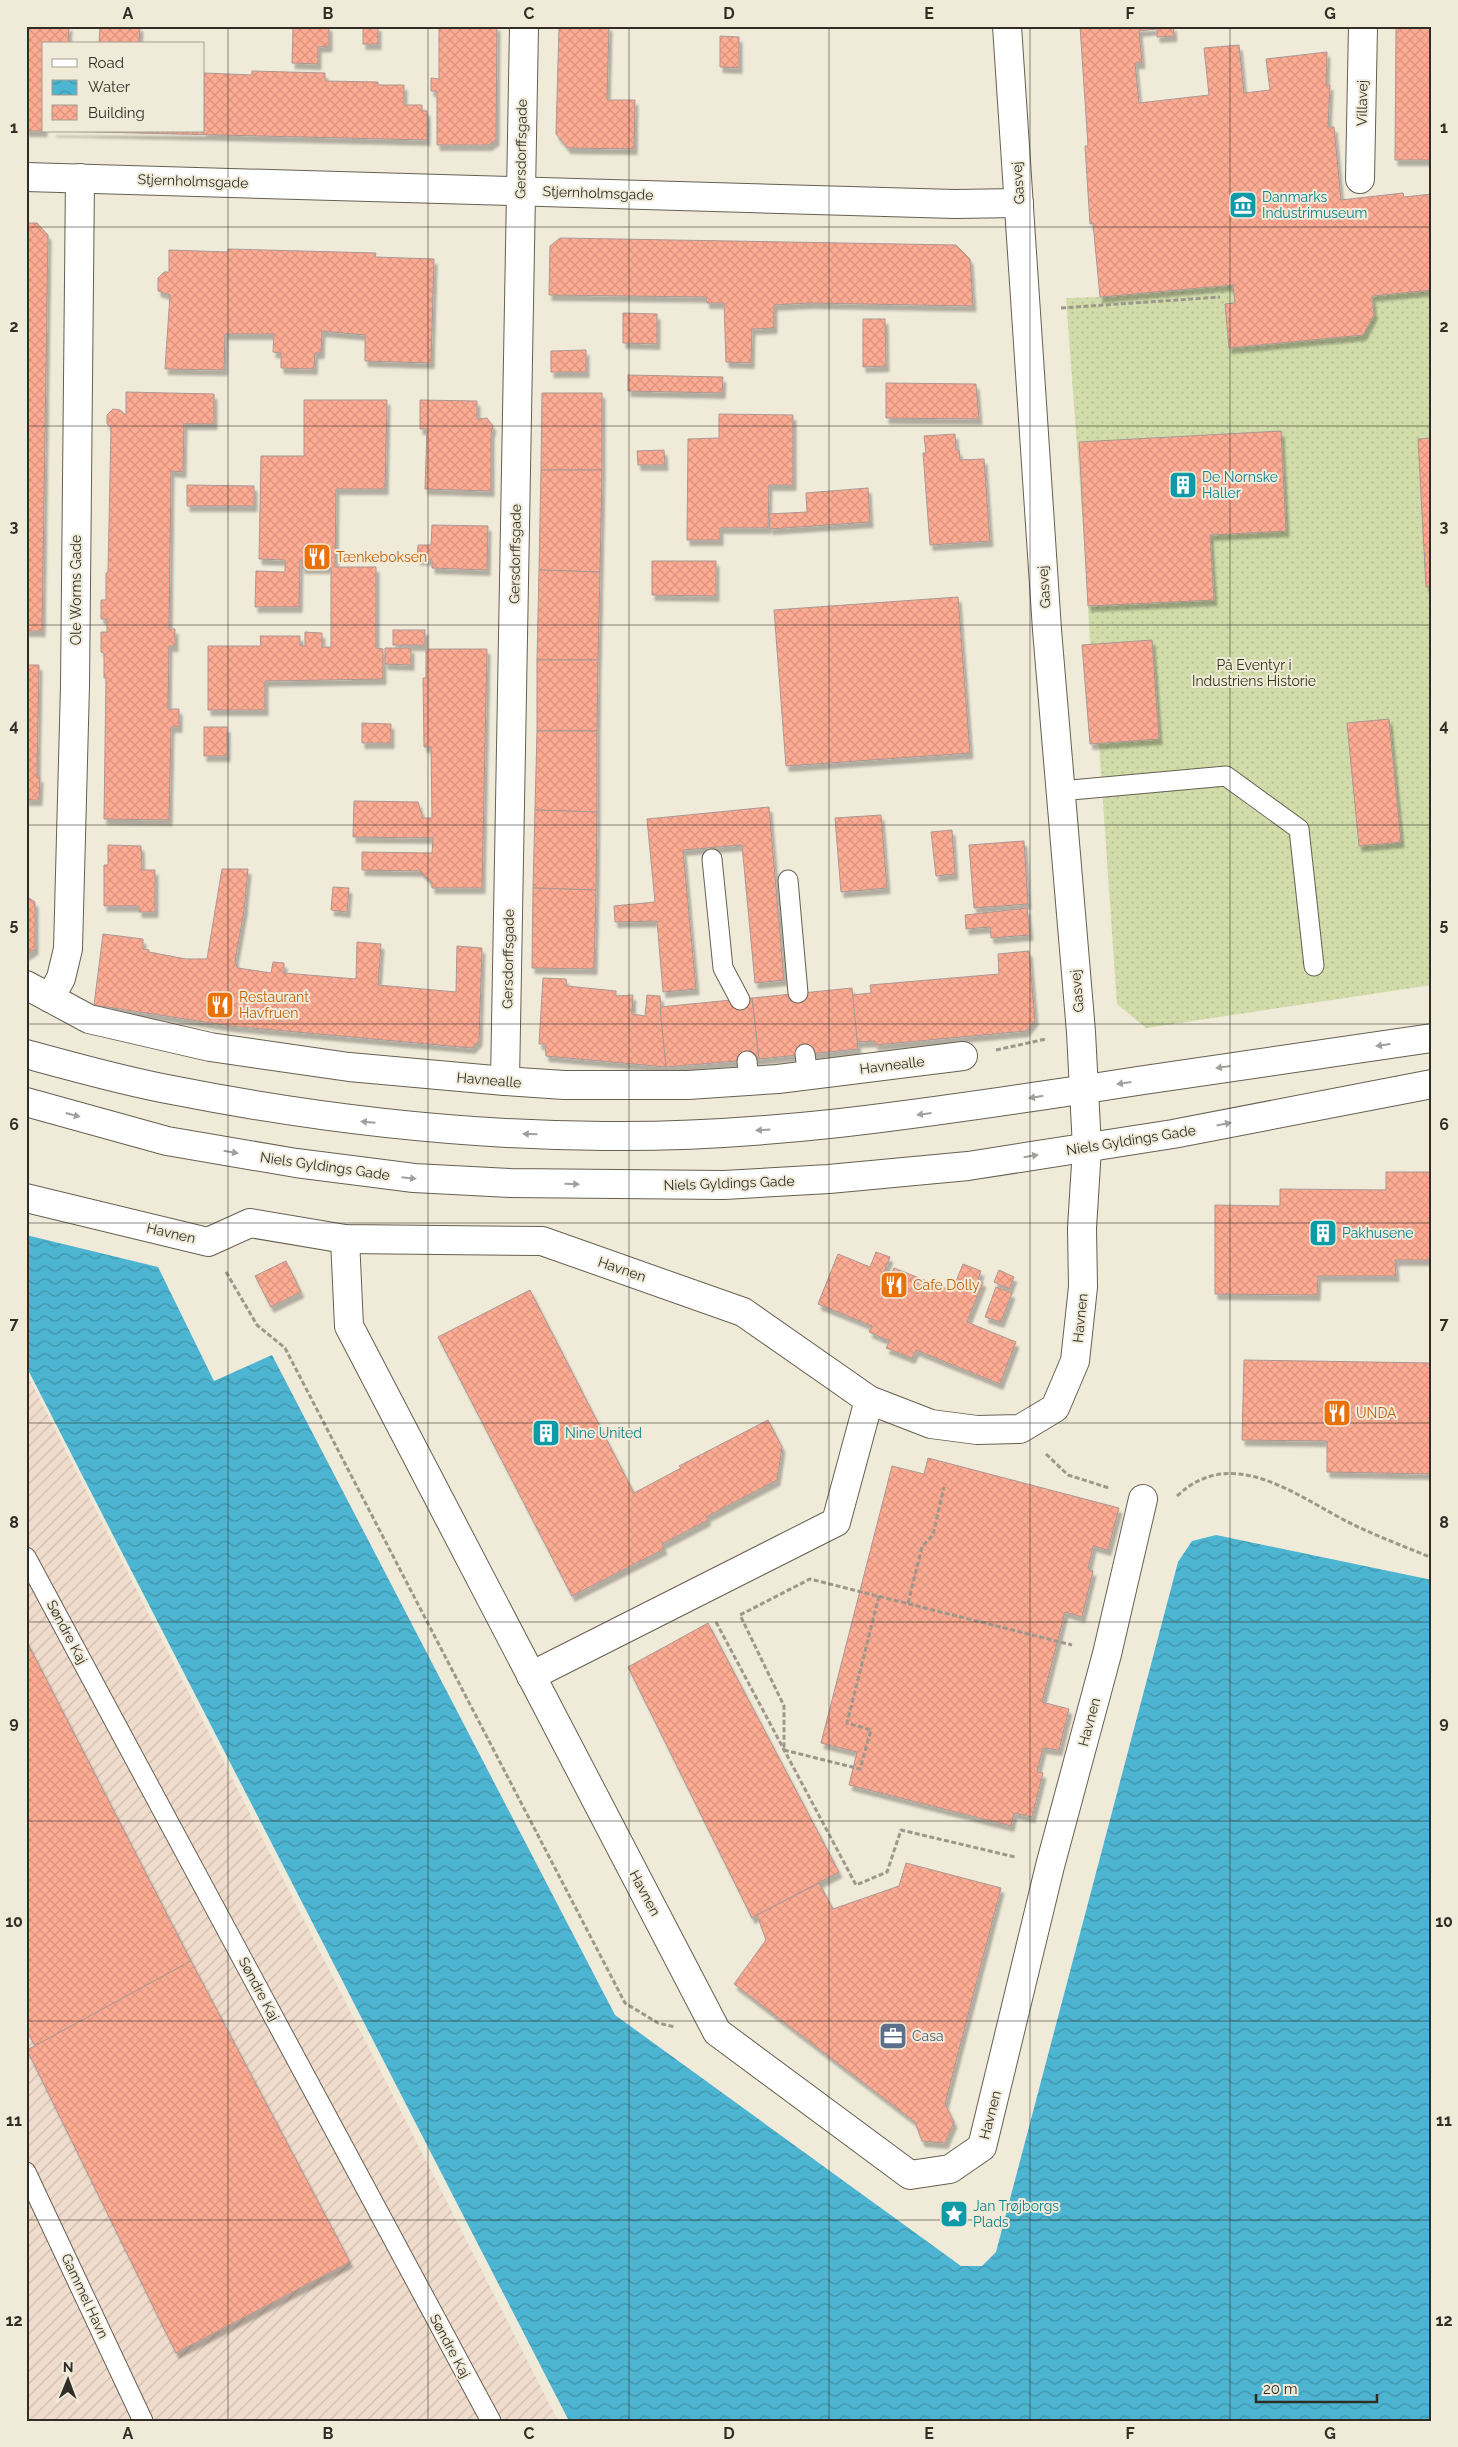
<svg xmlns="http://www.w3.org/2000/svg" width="1458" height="2447" viewBox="0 0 1458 2447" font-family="Raleway,sans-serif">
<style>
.industrial{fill:url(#industrial-furrows)}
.grass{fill:url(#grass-dots)}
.water{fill:url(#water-waves)}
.building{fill:url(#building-cross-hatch);stroke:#ab9893;filter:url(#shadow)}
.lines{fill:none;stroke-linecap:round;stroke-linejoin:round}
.lane-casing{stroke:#666052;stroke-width:21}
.street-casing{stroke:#666052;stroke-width:30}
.secondary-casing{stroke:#666052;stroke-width:30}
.path{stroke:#9c988c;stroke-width:3;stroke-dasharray:5 2.5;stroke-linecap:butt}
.lane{stroke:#fff;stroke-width:19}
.street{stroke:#fff;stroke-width:28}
.secondary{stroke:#fff;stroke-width:28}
.oneway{fill:#a1a09d}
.grid{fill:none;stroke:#2f2d26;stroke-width:1;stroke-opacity:0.55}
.labels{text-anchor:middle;stroke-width:4;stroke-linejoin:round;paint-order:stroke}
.street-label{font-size:14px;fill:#2f2d26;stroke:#f0ead9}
.culture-label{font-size:14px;fill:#0d838f;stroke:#f0ead9;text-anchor:start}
.food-label{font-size:14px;fill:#c56008;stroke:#f0ead9;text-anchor:start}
.park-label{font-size:14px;fill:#2d3412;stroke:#f0ead9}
.service-label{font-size:14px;fill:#4e5e75;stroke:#f0ead9;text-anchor:start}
.neatline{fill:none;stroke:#2f2d26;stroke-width:2}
.grid-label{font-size:16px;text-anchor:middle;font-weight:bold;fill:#2f2d26}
</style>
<defs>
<pattern id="industrial-furrows" width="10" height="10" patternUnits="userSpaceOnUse" patternTransform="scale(1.25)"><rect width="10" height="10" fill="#f0dccd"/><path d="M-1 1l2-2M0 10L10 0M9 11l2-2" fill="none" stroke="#cebdb0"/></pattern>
<pattern id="grass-dots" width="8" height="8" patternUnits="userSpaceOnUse" patternTransform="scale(1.25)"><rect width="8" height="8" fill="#d1dcaa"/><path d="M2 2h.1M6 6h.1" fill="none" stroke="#b4bd92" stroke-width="1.8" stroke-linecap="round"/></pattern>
<pattern id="water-waves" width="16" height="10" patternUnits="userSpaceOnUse" patternTransform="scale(1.25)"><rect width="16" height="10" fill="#4db5d2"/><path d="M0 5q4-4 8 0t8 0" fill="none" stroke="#4094aa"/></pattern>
<pattern id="building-cross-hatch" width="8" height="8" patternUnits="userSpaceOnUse" patternTransform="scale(1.25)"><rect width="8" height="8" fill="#feab93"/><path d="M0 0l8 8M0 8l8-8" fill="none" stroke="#da937f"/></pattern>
<filter id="shadow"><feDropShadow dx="3" dy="5.5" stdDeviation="1" flood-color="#0004"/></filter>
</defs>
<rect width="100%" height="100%" fill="#f0ead9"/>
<polygon class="industrial" points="26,1372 558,2421 26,2421"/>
<polygon class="grass" points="1233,285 1235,301 1432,288 1432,985 1146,1028 1117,1004 1092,645 1090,645 1088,606 1089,606 1066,298 1100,297"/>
<polygon class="water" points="26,1235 158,1267 214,1381 272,1355 615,2015 961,2266 982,2266 996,2252 1178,1562 1192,1541 1216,1535 1432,1580 1432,2421 569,2421 26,1366"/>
<g class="building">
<polygon points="26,26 69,26 68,44 44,44 44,131 26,131"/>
<polygon points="100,26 140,26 139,44 99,44"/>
<polygon points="293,26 329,26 329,46 318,47 318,64 292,63"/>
<rect x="363" y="26" width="15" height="18"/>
<polygon points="439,26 497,26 496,140 489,145 437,145 437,91 431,91 431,78 439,79"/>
<polygon points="559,26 609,26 607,100 635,100 634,149 568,148 556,134"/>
<polygon points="1080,26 1173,26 1174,36 1157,37 1157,29 1139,31 1142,63 1135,63 1139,103 1209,95 1204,48 1239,45 1244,93 1270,90 1266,59 1327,52 1326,85 1330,85 1328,127 1334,127 1341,200 1403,193 1404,197 1432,194 1432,290 1372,296 1374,315 1363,335 1229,348 1225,304 1235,303 1233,285 1100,297 1093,223 1090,224 1085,146 1088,146"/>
<polygon points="1396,26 1432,26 1432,160 1395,160"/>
<polygon points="720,36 739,37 739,68 720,67"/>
<polygon points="252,71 325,73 325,81 378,82 378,85 404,85 404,105 422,105 422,111 427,111 427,140 53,131 204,131 204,73 252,75"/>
<polygon points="26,223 37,223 48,235 42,631 26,631"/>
<polygon points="560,238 956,245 970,259 973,306 810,303 774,305 774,328 752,329 751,363 726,362 724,303 707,303 706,297 549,295 550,246"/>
<polygon points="228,249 376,253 375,257 434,259 431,363 365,361 365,335 322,331 321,353 315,353 314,369 281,368 281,353 273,352 274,334 225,334 224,370 165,369 170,295 158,291 158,278 164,272 169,272 169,250 228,252"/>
<polygon points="623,313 657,314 657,344 623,343"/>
<polygon points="863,319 885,319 886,366 863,367"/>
<polygon points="586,350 586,372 551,372 551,351"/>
<polygon points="628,375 723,377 722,393 628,391"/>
<polygon points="886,383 976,384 979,419 886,418"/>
<polygon points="126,392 214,394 214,424 184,424 183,472 171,471 169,629 175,629 175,646 169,646 168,709 179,709 179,727 171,727 169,820 104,819 106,678 104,678 104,653 101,652 101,632 107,632 107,619 101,619 101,600 106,600 106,573 108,572 111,427 107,424 107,415 113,409 120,410 126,415"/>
<polygon points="542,393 602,393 602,470 541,470"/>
<polygon points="304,400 387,400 385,489 336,489 335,567 376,567 376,648 383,649 383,679 265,681 265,710 208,710 208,646 261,646 260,636 300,636 300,646 305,645 305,632 322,633 322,647 331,647 331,568 302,568 302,560 300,560 299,607 255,607 256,571 285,572 285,560 259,559 261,456 304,456"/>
<polygon points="420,400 477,401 477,419 487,418 493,426 491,434 491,491 425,489 427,429 420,429"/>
<polygon points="719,414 793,415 793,485 769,485 768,528 720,528 720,540 687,540 688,439 719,438"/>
<polygon points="1281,431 1286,531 1210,535 1214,600 1088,606 1079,442"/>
<polygon points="955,434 956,450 959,450 960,460 984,459 990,541 930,545 923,453 926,453 924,436"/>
<polygon points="1432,438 1432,586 1426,587 1418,439"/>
<polygon points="664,450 665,465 638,465 637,451"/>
<polygon points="541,470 602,470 600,572 539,570"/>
<polygon points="187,485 254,486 254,506 187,506"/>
<polygon points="868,488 870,522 770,529 769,514 807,512 806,493"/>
<polygon points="432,525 488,526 487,570 432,568 432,560 417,559 418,545 431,545"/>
<polygon points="652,561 716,561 716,596 652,595"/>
<polygon points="539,570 600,572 598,660 537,660"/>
<polygon points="958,597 970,753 786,766 774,610"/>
<rect x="393" y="630" width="32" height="15"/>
<polygon points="1152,640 1159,739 1090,744 1082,645"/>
<polygon points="385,648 411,648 411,665 385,664"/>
<polygon points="426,649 487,649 482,888 432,888 432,883 420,871 362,870 362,852 432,853 433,838 353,837 354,801 418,802 423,818 432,818 431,747 424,747 423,678 426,678"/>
<polygon points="537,660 598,660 597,731 537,731"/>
<polygon points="26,665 39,665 37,777 40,777 39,800 26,800"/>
<polygon points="1389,719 1401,842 1359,846 1347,723"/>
<polygon points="362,723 391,724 391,743 362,743"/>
<rect x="204" y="727" width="23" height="29"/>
<polygon points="537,731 597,731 597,812 535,810"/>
<polygon points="769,807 784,980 755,983 742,845 683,850 696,989 663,992 657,921 615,922 614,906 655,902 647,819"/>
<polygon points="535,810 597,812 596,890 533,888"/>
<polygon points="881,815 887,888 841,892 835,818"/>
<polygon points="952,830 955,874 936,876 931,832"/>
<polygon points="1024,841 1028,904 974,908 969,845"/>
<polygon points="108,845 141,846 142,870 155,870 155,912 139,912 139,906 104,906 104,865 108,865"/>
<polygon points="222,869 248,869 244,911 235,961 238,968 271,973 273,962 284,963 284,973 356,979 357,942 381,944 378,985 456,992 457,946 482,948 479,1041 472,1048 231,1026 94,1005 103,934 143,939 143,949 149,950 149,952 186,959 207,959"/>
<polygon points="333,887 349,888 347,912 331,910"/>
<polygon points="533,888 596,890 594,969 532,968"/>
<polygon points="26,896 35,902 35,949 26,955"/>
<polygon points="1027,908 1030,935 991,938 990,927 966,929 965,915"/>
<polygon points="1029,951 1035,1020 1026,1031 875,1045 875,1041 857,1042 852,995 871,993 870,985 999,974 998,954"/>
<polygon points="543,978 566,979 567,986 616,991 616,996 633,995 632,1014 645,1016 647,995 660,996 666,1067 546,1056 545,1044 539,1044"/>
<polygon points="852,988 858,1049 759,1059 752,998"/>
<polygon points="752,998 759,1059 666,1067 660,1007"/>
<polygon points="1386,1172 1432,1172 1432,1260 1395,1260 1396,1276 1318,1276 1317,1295 1215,1294 1215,1205 1280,1206 1280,1189 1386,1190"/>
<polygon points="876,1252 890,1257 884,1272 891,1275 894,1268 952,1291 963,1264 981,1271 978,1279 983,1282 967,1322 1016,1342 1000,1384 916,1350 912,1358 886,1348 890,1341 869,1332 872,1326 818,1304 838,1254 870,1267"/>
<polygon points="286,1261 301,1292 271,1307 255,1276"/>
<polygon points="999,1270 1014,1277 1009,1289 994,1282"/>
<polygon points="996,1287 1012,1293 1001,1322 985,1317"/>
<polygon points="530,1290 634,1493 681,1468 679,1466 768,1420 782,1447 777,1480 706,1517 708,1520 662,1544 664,1549 572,1596 438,1337"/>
<polygon points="1244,1360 1432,1363 1432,1474 1327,1472 1327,1441 1242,1440"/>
<polygon points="928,1458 1119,1508 1108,1550 1093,1546 1088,1569 1093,1571 1082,1617 1065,1612 1042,1702 1069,1709 1059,1750 1043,1748 1037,1772 1043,1773 1032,1817 1014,1813 1011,1826 849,1785 857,1752 821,1743 892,1466 924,1474"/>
<polygon points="708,1623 839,1872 752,1918 628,1667"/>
<polygon points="26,1640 191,1961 35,2046 26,2029"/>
<polygon points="906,1863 1001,1888 945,2104 954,2122 945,2143 922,2141 915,2122 734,1984 766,1940 757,1915 819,1883 833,1909 899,1886"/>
<polygon points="191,1961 350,2262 176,2353 27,2050"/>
</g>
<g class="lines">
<defs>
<g id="lane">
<polyline points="1060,791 1226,776 1299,829 1314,966"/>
<polyline points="712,859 723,968 740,1000"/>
<polyline points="788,880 798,993"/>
<polyline points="805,1054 808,1076"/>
<polyline points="747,1061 749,1081"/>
<polyline points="26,1557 491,2421"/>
<polyline points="26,2172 143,2421"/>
</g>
<g id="street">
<polyline points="26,177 955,204 1019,203"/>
<polyline points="1360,179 1363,26"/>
<polyline points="26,985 89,1019 210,1047 349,1067 505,1081 564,1085 688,1085 778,1079 963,1056"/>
<polyline points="50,998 61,978 68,949 75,686 80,178"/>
<polyline points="505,1081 524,26"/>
<polyline points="26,1198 208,1242 250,1223 345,1239 542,1241 743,1312 869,1400 931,1424 977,1430 1020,1429 1055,1408 1075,1361 1083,1287 1082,1228 1087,1148 1081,1032 1047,630 1007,26"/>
<polyline points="345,1239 349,1326 717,2032 910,2175 950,2169 982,2147 1050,1866 1107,1654 1143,1499"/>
<polyline points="531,1676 836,1522 869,1400"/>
</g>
<g id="secondary">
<path d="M 26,1054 C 74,1067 123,1081 172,1090 C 314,1118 459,1135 604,1136 C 767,1138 925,1113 1086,1089 C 1201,1071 1316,1054 1432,1038"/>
<polyline points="26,1102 167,1141 296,1163 414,1178 510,1183 724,1185 829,1179 968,1166 1173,1134 1432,1084"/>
</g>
</defs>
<use href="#lane" class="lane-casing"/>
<use href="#street" class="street-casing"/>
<use href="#secondary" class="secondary-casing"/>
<g class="path">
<polyline points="1061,308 1220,297"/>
<polyline points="996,1050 1046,1039"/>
<polyline points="226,1272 257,1325 285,1348 625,2003 658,2023 675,2027"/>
<polyline points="1046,1454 1068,1475 1109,1488"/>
<path d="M 1177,1496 C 1234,1442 1300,1499 1354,1525 C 1379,1537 1406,1547 1432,1558"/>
<polyline points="879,1596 847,1723 871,1730 860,1769 784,1750 784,1706 740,1615 810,1579 1072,1645"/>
<polyline points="908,1603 922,1547 933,1535 944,1487"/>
<polyline points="716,1622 856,1885 887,1872 901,1830 1015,1857"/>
</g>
<use href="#lane" class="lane"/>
<use href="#street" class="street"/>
<use href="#secondary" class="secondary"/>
</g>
<defs><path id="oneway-solid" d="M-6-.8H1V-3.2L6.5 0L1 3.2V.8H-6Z" transform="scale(1.25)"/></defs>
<g class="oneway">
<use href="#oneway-solid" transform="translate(1383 1045) rotate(172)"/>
<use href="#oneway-solid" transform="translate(1223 1067) rotate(172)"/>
<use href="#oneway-solid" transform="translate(1124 1083) rotate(172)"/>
<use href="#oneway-solid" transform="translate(1036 1097) rotate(171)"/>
<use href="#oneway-solid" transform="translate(924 1114) rotate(173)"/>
<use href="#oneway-solid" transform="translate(73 1115) rotate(15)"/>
<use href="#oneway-solid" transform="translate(368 1122) rotate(-175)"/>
<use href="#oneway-solid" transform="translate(1224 1124) rotate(-11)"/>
<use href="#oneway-solid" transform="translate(763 1130) rotate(177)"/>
<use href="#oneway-solid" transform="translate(530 1134) rotate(-178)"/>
<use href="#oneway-solid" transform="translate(231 1152) rotate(10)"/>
<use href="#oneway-solid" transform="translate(1031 1156) rotate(-9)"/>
<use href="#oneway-solid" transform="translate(409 1178) rotate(6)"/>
<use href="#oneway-solid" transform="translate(572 1184) rotate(1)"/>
</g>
<path class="grid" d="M 228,26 L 228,2421M 428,26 L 428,2421M 629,26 L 629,2421M 829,26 L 829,2421M 1030,26 L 1030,2421M 1230,26 L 1230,2421M 26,227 L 1432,227M 26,426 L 1432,426M 26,625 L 1432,625M 26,825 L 1432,825M 26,1024 L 1432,1024M 26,1223 L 1432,1223M 26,1423 L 1432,1423M 26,1622 L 1432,1622M 26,1821 L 1432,1821M 26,2021 L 1432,2021M 26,2220 L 1432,2220"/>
<defs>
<symbol id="museum-square" viewBox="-11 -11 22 22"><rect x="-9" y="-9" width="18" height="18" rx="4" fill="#0f9aa8" stroke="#f0ead9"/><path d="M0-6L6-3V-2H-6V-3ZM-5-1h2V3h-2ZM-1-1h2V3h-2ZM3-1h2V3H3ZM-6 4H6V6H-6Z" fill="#fff"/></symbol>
<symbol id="building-square" viewBox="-11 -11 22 22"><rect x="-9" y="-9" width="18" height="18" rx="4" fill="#0f9aa8" stroke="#f0ead9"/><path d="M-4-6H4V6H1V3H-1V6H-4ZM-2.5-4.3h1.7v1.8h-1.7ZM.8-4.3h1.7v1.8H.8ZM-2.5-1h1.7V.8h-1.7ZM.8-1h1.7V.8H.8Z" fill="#fff"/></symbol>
<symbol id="restaurant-square" viewBox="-11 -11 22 22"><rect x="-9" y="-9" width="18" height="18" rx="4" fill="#e8710a" stroke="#f0ead9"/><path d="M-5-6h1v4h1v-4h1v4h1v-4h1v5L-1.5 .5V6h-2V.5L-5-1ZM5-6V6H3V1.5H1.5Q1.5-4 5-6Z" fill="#fff"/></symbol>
<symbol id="office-square" viewBox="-11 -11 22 22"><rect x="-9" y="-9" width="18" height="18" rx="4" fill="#5c6f8a" stroke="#f0ead9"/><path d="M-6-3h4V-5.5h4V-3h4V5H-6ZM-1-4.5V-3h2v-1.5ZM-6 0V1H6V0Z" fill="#fff"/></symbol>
<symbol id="sight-square" viewBox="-11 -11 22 22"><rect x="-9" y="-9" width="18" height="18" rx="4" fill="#0f9aa8" stroke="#f0ead9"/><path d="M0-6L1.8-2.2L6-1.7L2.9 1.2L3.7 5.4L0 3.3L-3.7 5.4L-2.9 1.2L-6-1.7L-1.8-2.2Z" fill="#fff"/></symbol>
</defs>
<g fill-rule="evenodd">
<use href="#museum-square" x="1227" y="189" width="32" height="32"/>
<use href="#building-square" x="1167" y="469" width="32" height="32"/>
<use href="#restaurant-square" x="301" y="541" width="32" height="32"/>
<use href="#restaurant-square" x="204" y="989" width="32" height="32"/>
<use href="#building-square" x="1307" y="1217" width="32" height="32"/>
<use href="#restaurant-square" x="878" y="1269" width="32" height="32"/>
<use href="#restaurant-square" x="1321" y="1397" width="32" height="32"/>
<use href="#building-square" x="530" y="1417" width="32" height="32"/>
<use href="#office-square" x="877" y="2020" width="32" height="32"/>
<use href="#sight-square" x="938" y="2198" width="32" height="32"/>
</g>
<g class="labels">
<g class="street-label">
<text transform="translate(1362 103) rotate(-89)" y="5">Villavej</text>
<text transform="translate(521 149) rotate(-89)" y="5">Gersdorffsgade</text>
<text transform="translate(193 181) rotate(2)" y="5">Stjernholmsgade</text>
<text transform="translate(1018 183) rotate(-94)" y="5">Gasvej</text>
<text transform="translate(598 193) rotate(2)" y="5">Stjernholmsgade</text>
<text transform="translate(515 554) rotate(-89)" y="5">Gersdorffsgade</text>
<text transform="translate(1044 587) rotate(-94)" y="5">Gasvej</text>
<text transform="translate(76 590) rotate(-90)" y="5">Ole Worms Gade</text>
<text transform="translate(508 959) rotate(-89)" y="5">Gersdorffsgade</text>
<text transform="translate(1077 991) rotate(-95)" y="5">Gasvej</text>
<text transform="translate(892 1065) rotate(-7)" y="5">Havnealle</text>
<text transform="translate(489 1080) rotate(5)" y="5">Havnealle</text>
<text transform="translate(1131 1140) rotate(-9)" y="5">Niels Gyldings Gade</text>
<text transform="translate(325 1166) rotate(8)" y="5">Niels Gyldings Gade</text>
<text transform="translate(729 1183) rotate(-2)" y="5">Niels Gyldings Gade</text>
<text transform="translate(171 1233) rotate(13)" y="5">Havnen</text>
<text transform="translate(622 1269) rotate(19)" y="5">Havnen</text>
<text transform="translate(1080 1318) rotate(-84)" y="5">Havnen</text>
<text transform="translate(67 1632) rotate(62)" y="5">Søndre Kaj</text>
<text transform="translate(1089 1722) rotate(-75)" y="5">Havnen</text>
<text transform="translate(645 1893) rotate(62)" y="5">Havnen</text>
<text transform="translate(259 1989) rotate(62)" y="5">Søndre Kaj</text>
<text transform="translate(990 2115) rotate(-76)" y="5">Havnen</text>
<text transform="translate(85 2296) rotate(65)" y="5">Gammel Havn</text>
<text transform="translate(450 2346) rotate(62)" y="5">Søndre Kaj</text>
</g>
<g class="culture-label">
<text x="1262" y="202">Danmarks<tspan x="1262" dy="16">Industrimuseum</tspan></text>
<text x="1202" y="482">De Nornske<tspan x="1202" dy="16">Haller</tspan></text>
<text x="1342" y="1238">Pakhusene</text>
<text x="565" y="1438">Nine United</text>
<text x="973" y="2211">Jan Trøjborgs<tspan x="973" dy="16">Plads</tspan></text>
</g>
<g class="food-label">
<text x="336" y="562">Tænkeboksen</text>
<text x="239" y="1002">Restaurant<tspan x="239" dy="16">Havfruen</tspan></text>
<text x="913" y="1290">Cafe Dolly</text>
<text x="1356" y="1418">UNDA</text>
</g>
<g class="park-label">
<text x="1254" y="670">På Eventyr i<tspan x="1254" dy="16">Industriens Historie</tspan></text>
</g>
<g class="service-label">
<text x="912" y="2041">Casa</text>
</g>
</g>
<rect width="1458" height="2447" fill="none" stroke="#f0ead9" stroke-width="55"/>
<rect x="42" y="42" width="162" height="90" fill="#f0ead9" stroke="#a39e91"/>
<rect x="52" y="59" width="25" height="8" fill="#ffffff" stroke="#a39e91"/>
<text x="88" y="68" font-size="15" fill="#2f2d26">Road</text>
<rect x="52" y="80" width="25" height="15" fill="url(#water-waves)" stroke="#a39e91"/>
<text x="88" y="92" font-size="15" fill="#2f2d26">Water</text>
<rect x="52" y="105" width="25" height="15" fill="url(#building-cross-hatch)" stroke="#a39e91"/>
<text x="88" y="118" font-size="15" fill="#2f2d26">Building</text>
<g transform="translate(68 2380) rotate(1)" stroke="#f0ead9" stroke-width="4" paint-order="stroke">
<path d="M0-4L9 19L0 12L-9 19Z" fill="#2f2d26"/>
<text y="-8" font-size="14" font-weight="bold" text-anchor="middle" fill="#2f2d26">N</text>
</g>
<path d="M1256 2394v8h121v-8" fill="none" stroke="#2f2d26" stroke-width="2.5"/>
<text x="1263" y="2394" font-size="15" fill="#2f2d26" stroke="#f0ead9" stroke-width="4" paint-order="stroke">20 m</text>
<rect x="28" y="28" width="1402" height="2392" class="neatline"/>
<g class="grid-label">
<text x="128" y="19">A</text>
<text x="328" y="19">B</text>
<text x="529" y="19">C</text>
<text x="729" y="19">D</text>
<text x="929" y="19">E</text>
<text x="1130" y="19">F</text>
<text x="1330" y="19">G</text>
<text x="14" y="133">1</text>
<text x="1444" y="133">1</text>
<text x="14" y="332">2</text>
<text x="1444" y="332">2</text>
<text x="14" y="532">3</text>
<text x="1444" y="532">3</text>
<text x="14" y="731">4</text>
<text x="1444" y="731">4</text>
<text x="14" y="930">5</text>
<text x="1444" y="930">5</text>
<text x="14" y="1130">6</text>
<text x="1444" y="1130">6</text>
<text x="14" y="1329">7</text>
<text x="1444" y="1329">7</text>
<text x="14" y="1528">8</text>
<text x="1444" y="1528">8</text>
<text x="14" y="1728">9</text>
<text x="1444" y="1728">9</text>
<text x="14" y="1927">10</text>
<text x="1444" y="1927">10</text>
<text x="14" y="2126">11</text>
<text x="1444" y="2126">11</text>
<text x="14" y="2326">12</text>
<text x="1444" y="2326">12</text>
<text x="128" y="2439">A</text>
<text x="328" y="2439">B</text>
<text x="529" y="2439">C</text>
<text x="729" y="2439">D</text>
<text x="929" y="2439">E</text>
<text x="1130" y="2439">F</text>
<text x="1330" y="2439">G</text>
</g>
</svg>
